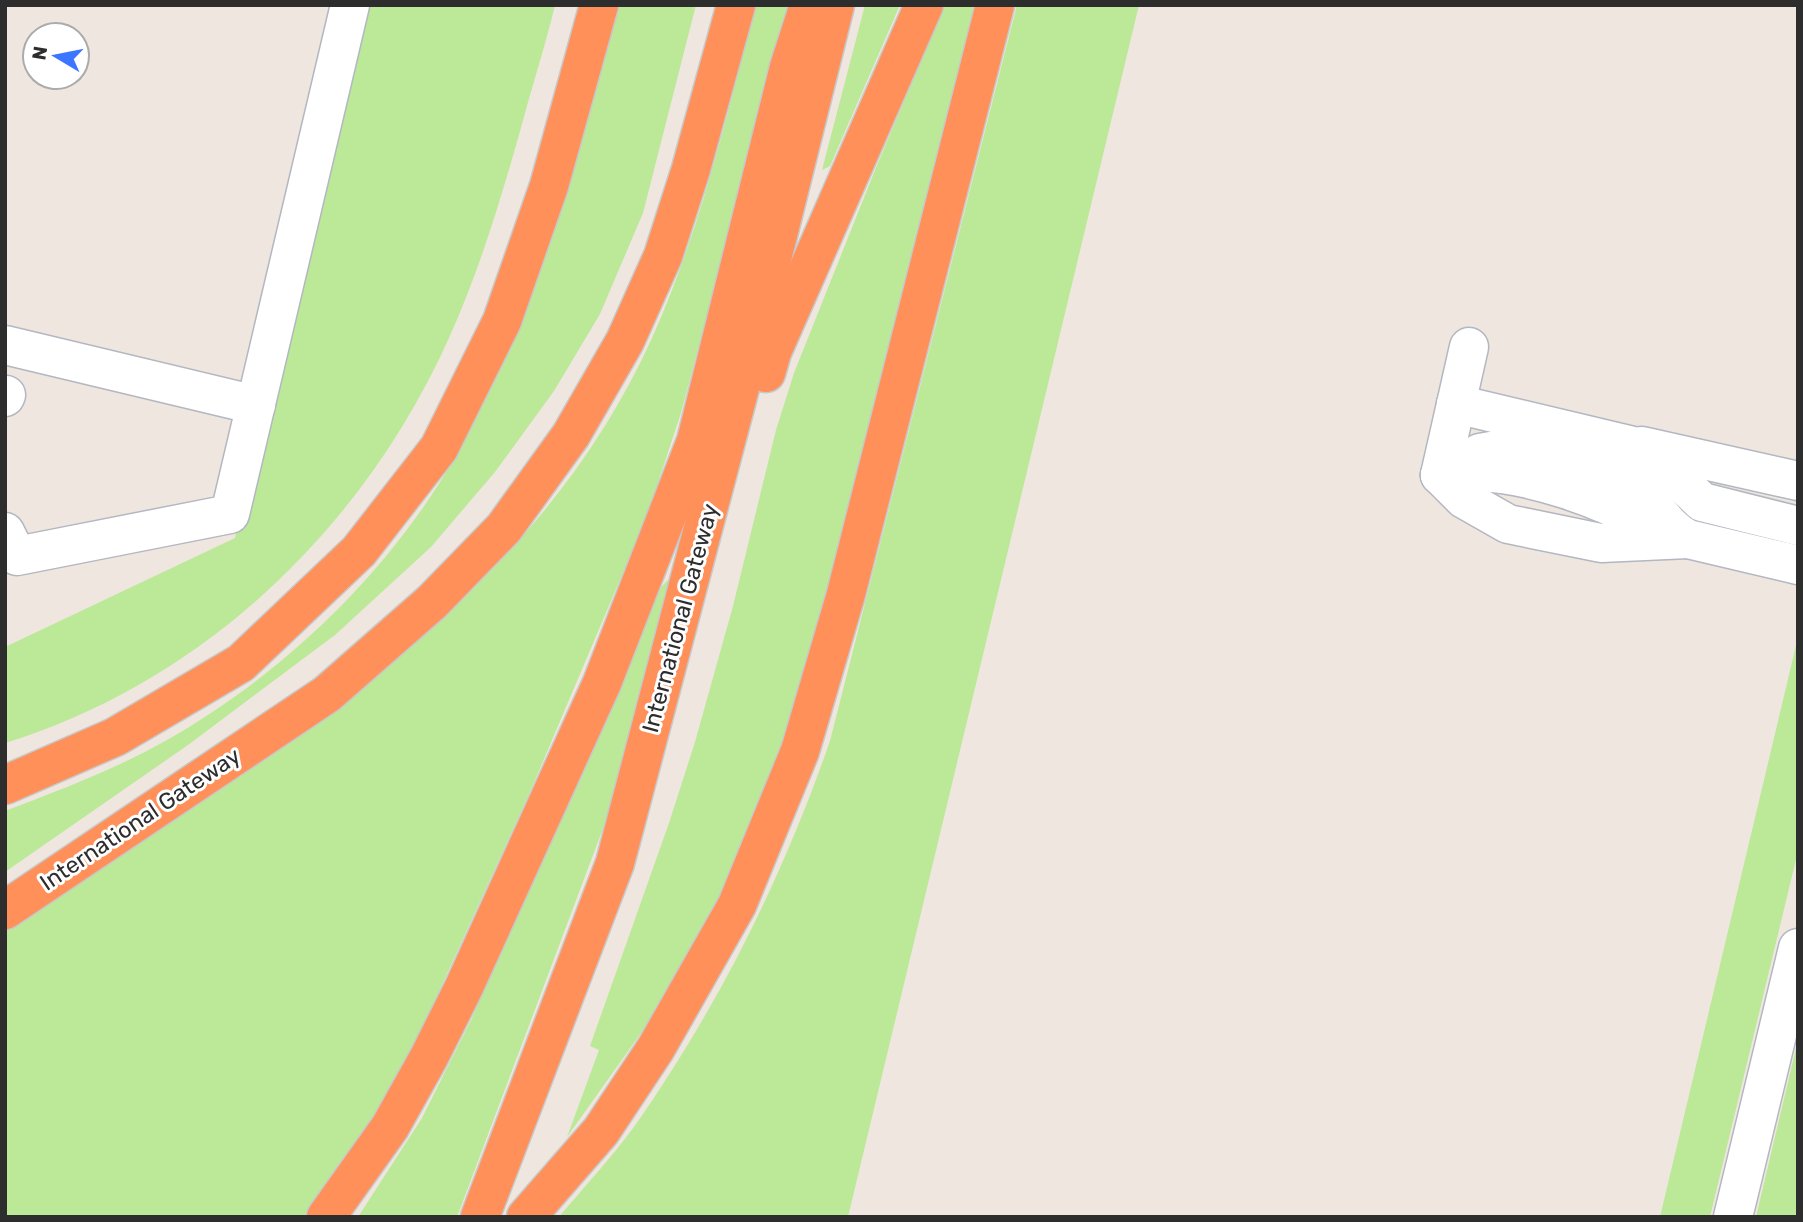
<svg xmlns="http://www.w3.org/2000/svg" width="1803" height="1222" viewBox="0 0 1803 1222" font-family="Rubik,sans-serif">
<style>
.green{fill:#bce998}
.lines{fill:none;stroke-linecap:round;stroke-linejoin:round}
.minor-casing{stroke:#b3b7c1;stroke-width:41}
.highway-casing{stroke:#c8c8c8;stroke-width:41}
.minor{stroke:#fff;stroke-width:38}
.highway{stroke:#ff905a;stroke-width:38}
.labels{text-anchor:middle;stroke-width:6;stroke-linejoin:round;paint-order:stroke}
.street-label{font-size:23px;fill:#2d2d2d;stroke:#fff}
</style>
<rect width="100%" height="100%" fill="#efe6df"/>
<g class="green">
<path d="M 364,5 L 555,5 C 546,43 534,80 524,117 C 503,192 481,267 449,338 C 364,527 205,681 5,743 L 5,647 L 235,538 Z"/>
<path d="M 611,5 L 696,5 L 643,213 L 600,314 L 554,391 L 495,472 L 431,547 L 335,635 L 188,745 L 5,872 L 5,811 C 60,790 116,769 167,740 C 298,666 421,542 483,402 C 501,362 511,317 524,275 C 553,185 582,95 611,5 Z"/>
<path d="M 755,5 L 789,5 L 681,413 L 647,516 L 530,792 L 420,1033 L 376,1116 L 304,1217 L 5,1217 L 5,931 C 248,768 526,617 652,338 C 700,231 727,118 755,5 Z"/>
<polygon points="865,5 900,5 830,166 822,170"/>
<polygon points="945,5 976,5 794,722 740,858 698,941 641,1033 567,1137 599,1050 590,1046 669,823 695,742 733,606 776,430 794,373 875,170"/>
<path d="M 1017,5 L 1139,5 L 848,1217 L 559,1217 C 584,1187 611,1158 634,1127 C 718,1007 782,879 830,741 Z"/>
<polygon points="668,580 671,592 604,826 457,1217 358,1217 422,1118 471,1020 662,586"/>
<polygon points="1798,637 1798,851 1710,1217 1660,1217"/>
<polygon points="1798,1040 1798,1217 1756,1217"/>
</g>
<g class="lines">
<defs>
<g id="minor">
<polyline points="5,345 256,405"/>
<polyline points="5,397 6,395"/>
<polyline points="1456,404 1633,446 1653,455 1702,502 1798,526"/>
<polyline points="1642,446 1798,481"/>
<path d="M 1440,475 L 1480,453 L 1508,448 C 1544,457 1604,464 1634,486 C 1655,502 1663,526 1688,539 L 1798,565"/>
<polyline points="1440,475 1464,499 1508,524 1601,543 1688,539"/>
<polyline points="1440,475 1469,347"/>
<path d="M 1449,475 C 1459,475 1470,472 1481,472 C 1535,475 1598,498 1645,523"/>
<polyline points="5,532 17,556 230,514 350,5"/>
<polyline points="1733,1217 1798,948"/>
</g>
<g id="highway">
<polyline points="766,373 772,352 924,5"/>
<polyline points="5,785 115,737 241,663 359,551 439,448 502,321 549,186 599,5"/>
<polyline points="5,910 327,694 432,602 504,528 571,435 625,341 663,256 691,169 736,5"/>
<polyline points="326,1217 390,1127 429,1057 464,987 602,683 696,441 789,67 809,5"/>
<polyline points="480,1217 615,863 741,384 835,5"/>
<polyline points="526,1217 601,1131 656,1048 737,905 800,751 846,594 995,5"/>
</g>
</defs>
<use href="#minor" class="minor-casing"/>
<use href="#highway" class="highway-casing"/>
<use href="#minor" class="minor"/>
<use href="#highway" class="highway"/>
</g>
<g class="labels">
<g class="street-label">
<text transform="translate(680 618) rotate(-75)" y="8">International Gateway</text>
<text transform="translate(140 819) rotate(-34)" y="8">International Gateway</text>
</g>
</g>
<rect width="1803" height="1222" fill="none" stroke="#2d2d2d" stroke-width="14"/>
<g transform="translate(56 56) rotate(280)"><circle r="33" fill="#ffffff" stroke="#ababab" stroke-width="2"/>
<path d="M0-5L12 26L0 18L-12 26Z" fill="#3c75ff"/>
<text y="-10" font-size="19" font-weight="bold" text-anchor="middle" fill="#2d2d2d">N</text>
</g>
</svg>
